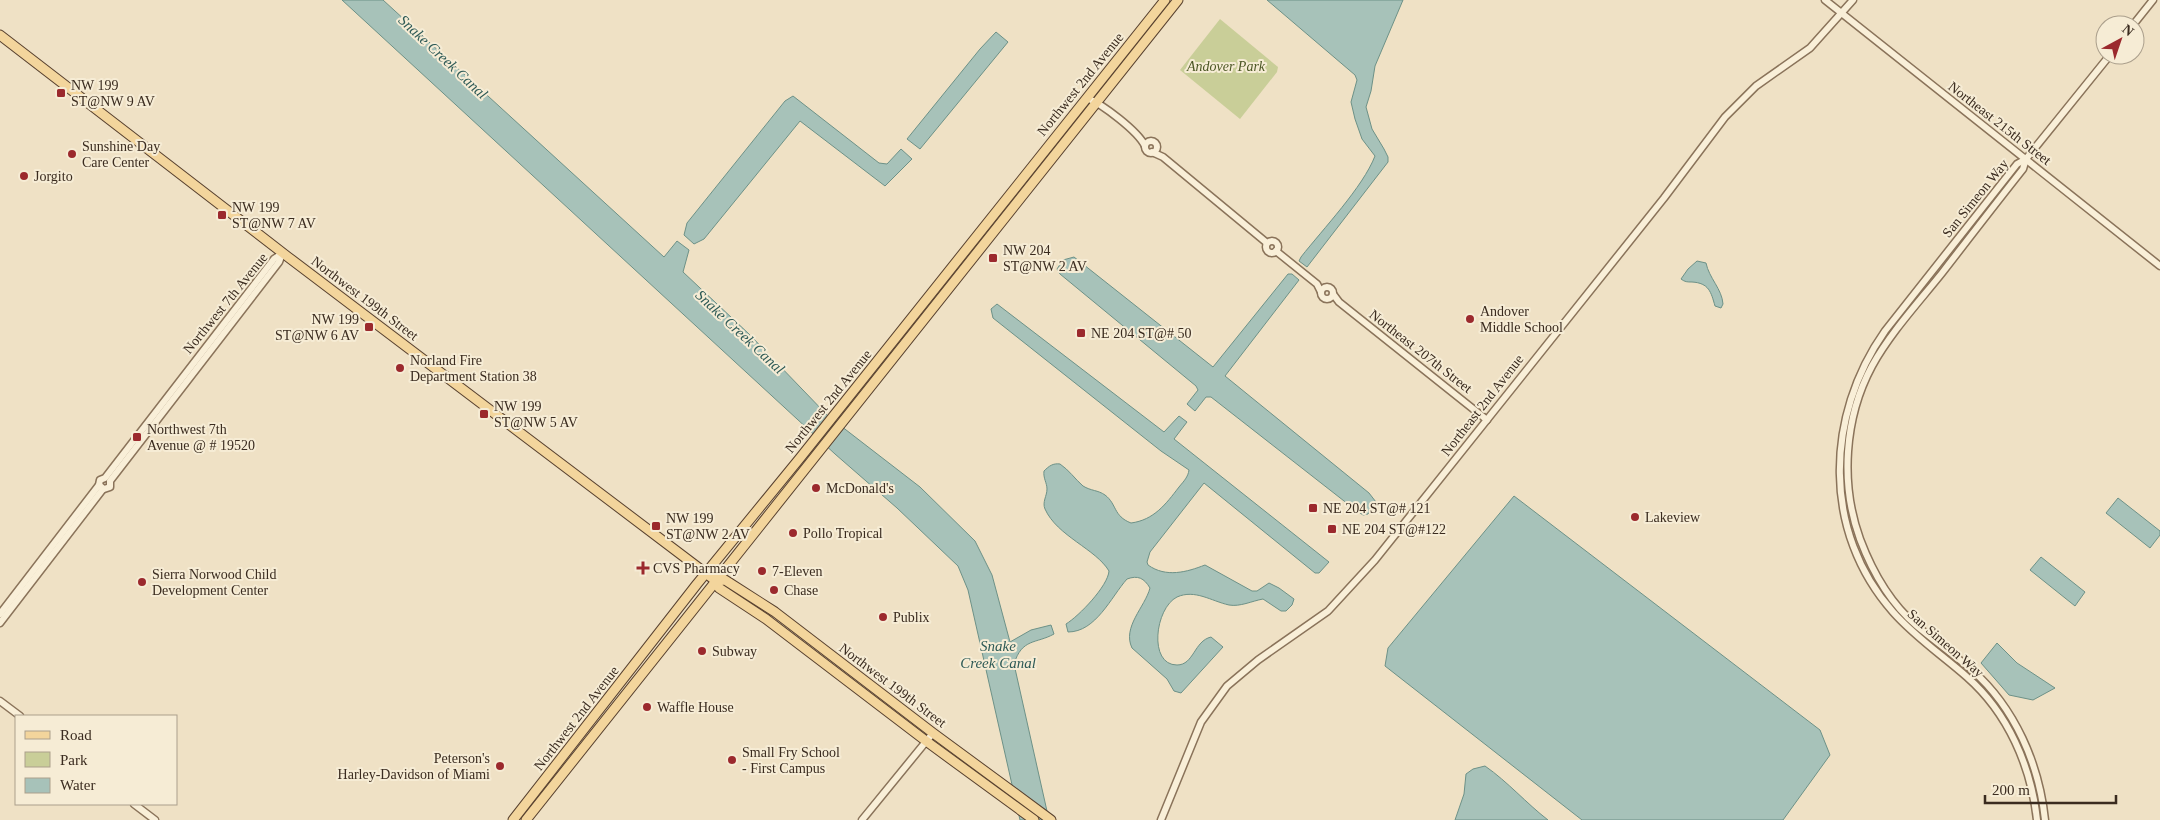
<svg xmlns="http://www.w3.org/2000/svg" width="2160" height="820" viewBox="0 0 2160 820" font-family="Georgia,serif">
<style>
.green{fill:#c9ce98}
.water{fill:#a7c2b9;stroke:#6d9187}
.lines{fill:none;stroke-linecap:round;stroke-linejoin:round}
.minor-casing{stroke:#8a735a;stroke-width:9}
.major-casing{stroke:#58412f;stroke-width:11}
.minor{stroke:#f9efd8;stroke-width:6}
.major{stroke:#f3d59c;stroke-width:9}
.poi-dot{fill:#9b292d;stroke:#f6ecd5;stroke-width:2}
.labels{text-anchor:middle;stroke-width:4;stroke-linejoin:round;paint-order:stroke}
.park-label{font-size:14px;font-style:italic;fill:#4c5725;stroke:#f6ecd5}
.street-label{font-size:14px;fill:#3a2b1f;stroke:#f6ecd5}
.poi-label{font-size:14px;fill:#3a2b1f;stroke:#f6ecd5;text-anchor:start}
.water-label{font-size:15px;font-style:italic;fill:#2e5a56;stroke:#f6ecd5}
</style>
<rect width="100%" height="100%" fill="#efe1c5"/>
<polygon class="green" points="1220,19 1278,67 1277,72 1240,119 1180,70"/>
<g class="water">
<path d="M 342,0 L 383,0 L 664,257 L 677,241 L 689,250 L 683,272 L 749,334 L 828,416 L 920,487 L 975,541 L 992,575 L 1010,642 L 1031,630 L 1051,625 L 1054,634 C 1036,644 1022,638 1014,664 L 1049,820 L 1020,820 L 968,590 L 958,566 L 897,508 L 835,454 Z"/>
<path d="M 1267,0 L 1403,0 L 1375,66 L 1371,91 L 1366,107 L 1372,129 L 1384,149 L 1388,157 L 1388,162 L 1307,267 L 1299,261 L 1301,257 C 1323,229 1363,187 1375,156 L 1362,139 L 1355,119 L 1351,102 L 1357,80 L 1355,75 Z"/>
<polygon points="996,32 1008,42 920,149 907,139 980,49"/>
<polygon points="793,96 879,163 887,164 901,149 912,159 885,186 800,121 704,239 694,244 684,235 687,223 785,101"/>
<polygon points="1074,257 1213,367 1288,274 1292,274 1299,280 1225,376 1369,493 1376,502 1368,514 1363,515 1353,508 1211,397 1206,397 1195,411 1187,404 1198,390 1196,386 1060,274 1057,269 1063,260"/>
<path d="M 1697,261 L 1706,263 C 1709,278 1722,289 1723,304 L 1721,308 L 1715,306 C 1711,292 1709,283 1692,282 C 1687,282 1685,282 1681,279 L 1688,269 Z"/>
<path d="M 997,304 L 1164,432 L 1179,416 L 1187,422 L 1174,439 L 1329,562 L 1319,573 L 1315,573 L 1204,483 L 1150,552 L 1147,562 L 1148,565 C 1166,578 1187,572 1205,565 L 1252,591 L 1257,591 L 1269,583 L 1279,588 L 1294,599 L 1292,605 L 1286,611 L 1281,611 L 1263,599 C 1252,601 1240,607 1229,605 C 1211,601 1195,589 1177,597 C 1155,608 1148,665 1177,665 C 1194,665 1194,641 1211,637 L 1223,647 L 1181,693 L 1174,691 L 1167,679 L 1132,648 C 1122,627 1145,607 1150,588 C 1144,578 1138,575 1127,579 C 1111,597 1096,632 1068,632 L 1066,624 C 1079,616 1108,586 1109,571 C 1096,549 1057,536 1045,509 C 1042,502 1047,496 1047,489 C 1047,483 1043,478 1044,471 C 1049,466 1053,463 1060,464 C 1069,470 1075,479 1083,486 C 1091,491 1098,490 1105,495 C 1117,504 1113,516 1131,523 C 1154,520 1166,504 1179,487 C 1184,481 1188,477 1189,470 L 1161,451 L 993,318 L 991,309 Z"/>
<polygon points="1514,496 1820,730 1830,755 1783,820 1582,820 1385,666 1388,648"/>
<polygon points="2118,498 2160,531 2160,535 2150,548 2106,513"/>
<polygon points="2041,557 2085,592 2075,606 2030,570"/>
<polygon points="1997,643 2017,663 2055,688 2033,700 2009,695 1981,663"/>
<path d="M 1485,766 C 1508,782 1526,803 1548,820 L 1455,820 L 1464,794 L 1466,774 L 1473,769 Z"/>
</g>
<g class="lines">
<defs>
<g id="minor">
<polyline points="1825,0 2160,266"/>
<polyline points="2133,25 2153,0"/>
<path d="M 1087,98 C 1102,104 1138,131 1145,146"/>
<circle cx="1151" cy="147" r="6"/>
<polyline points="1152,152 1163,157 1267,243"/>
<path d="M 2026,159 L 2017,164 L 1885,331 C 1825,416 1822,532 1893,612 C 1915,637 1942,655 1967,677 C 2008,713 2031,766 2037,820"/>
<circle cx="1272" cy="247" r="6"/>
<polyline points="1276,251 1317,284 1321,292"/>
<circle cx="1327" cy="293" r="6"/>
<polyline points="1333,294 1339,302 1487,420"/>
<polyline points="99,485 104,489 110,487 110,481 279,262 282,254"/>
<polyline points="0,614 99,485 100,480 105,478 274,259 283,253"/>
<polyline points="0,623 103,489"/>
<polyline points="0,701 20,716"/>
<polyline points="134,804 155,820"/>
<polyline points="862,820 933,733"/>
<polyline points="1161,820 1201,722 1227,686 1258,660 1328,611 1375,560 1664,198 1725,117 1756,86 1810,48 1853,0"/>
<path d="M 2045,820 C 2039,764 2015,708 1972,670 C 1954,655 1935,641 1917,626 C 1891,604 1872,571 1860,539 C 1840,484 1844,418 1872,366 C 1891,332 1918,303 1942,273 C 1969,238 1996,203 2023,169 L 2026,159 L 2110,55"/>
</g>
<g id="major">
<polyline points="0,35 288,257 716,581 719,588 766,619 926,741 1034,820"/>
<polyline points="716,581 725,580 775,612 933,733 1051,820"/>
<polyline points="513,820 697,584 800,458 1165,0"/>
<polyline points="526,820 1178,0"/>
</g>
</defs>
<use href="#minor" class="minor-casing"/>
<use href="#major" class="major-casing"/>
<use href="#minor" class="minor"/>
<use href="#major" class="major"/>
</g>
<g class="poi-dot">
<rect x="56" y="88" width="10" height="10" rx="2.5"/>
<circle cx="72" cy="154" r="5"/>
<circle cx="24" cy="176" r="5"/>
<rect x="217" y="210" width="10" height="10" rx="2.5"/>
<rect x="988" y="253" width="10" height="10" rx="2.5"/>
<circle cx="1470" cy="319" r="5"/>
<rect x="364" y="322" width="10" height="10" rx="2.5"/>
<rect x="1076" y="328" width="10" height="10" rx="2.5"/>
<circle cx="400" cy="368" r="5"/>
<rect x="479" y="409" width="10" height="10" rx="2.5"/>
<rect x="132" y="432" width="10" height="10" rx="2.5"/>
<circle cx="816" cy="488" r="5"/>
<rect x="1308" y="503" width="10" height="10" rx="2.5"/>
<circle cx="1635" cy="517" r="5"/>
<rect x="651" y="521" width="10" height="10" rx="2.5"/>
<rect x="1327" y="524" width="10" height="10" rx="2.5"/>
<circle cx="793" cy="533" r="5"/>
<path d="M640.5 560.5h5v5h5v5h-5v5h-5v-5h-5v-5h5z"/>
<circle cx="762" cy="571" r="5"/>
<circle cx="142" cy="582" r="5"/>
<circle cx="774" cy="590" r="5"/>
<circle cx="883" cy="617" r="5"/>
<circle cx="702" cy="651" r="5"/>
<circle cx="647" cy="707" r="5"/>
<circle cx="732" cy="760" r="5"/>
<circle cx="500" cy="766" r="5"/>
</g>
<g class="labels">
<g class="park-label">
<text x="1226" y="71">Andover Park</text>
</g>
<g class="street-label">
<text transform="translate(1080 84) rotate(-51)" y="5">Northwest 2nd Avenue</text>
<text transform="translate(2000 123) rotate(38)" y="5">Northeast 215th Street</text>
<text transform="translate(1975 198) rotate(-51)" y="5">San Simeon Way</text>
<text transform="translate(365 298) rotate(37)" y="5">Northwest 199th Street</text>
<text transform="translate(225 303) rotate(-51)" y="5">Northwest 7th Avenue</text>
<text transform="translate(1421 351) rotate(38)" y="5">Northeast 207th Street</text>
<text transform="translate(828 401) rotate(-51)" y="5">Northwest 2nd Avenue</text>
<text transform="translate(1482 405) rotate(-52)" y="5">Northeast 2nd Avenue</text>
<text transform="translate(1946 643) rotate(41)" y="5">San Simeon Way</text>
<text transform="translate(893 685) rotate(37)" y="5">Northwest 199th Street</text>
<text transform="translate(576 718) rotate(-52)" y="5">Northwest 2nd Avenue</text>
</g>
<g class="poi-label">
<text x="71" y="90">NW 199<tspan x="71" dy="16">ST@NW 9 AV</tspan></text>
<text x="82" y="151">Sunshine Day<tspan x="82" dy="16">Care Center</tspan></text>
<text x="34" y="181">Jorgito</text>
<text x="232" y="212">NW 199<tspan x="232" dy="16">ST@NW 7 AV</tspan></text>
<text x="1003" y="255">NW 204<tspan x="1003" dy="16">ST@NW 2 AV</tspan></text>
<text x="1480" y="316">Andover<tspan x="1480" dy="16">Middle School</tspan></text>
<text x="359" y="324" text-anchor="end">NW 199<tspan x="359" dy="16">ST@NW 6 AV</tspan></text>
<text x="1091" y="338">NE 204 ST@# 50</text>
<text x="410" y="365">Norland Fire<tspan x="410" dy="16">Department Station 38</tspan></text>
<text x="494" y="411">NW 199<tspan x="494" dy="16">ST@NW 5 AV</tspan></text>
<text x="147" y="434">Northwest 7th<tspan x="147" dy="16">Avenue @ # 19520</tspan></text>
<text x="826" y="493">McDonald's</text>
<text x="1323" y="513">NE 204 ST@# 121</text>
<text x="1645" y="522">Lakeview</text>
<text x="666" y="523">NW 199<tspan x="666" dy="16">ST@NW 2 AV</tspan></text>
<text x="1342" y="534">NE 204 ST@#122</text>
<text x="803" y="538">Pollo Tropical</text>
<text x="653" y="573">CVS Pharmacy</text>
<text x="772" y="576">7-Eleven</text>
<text x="152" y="579">Sierra Norwood Child<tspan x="152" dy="16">Development Center</tspan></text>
<text x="784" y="595">Chase</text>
<text x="893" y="622">Publix</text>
<text x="712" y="656">Subway</text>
<text x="657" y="712">Waffle House</text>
<text x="742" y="757">Small Fry School<tspan x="742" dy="16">- First Campus</tspan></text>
<text x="490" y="763" text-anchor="end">Peterson's<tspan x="490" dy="16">Harley-Davidson of Miami</tspan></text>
</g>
<g class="water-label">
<text transform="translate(443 57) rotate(43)" y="5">Snake Creek Canal</text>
<text transform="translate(740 332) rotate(43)" y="5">Snake Creek Canal</text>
<text x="998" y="651">Snake<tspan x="998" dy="17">Creek Canal</tspan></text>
</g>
</g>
<rect x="15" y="715" width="162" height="90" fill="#f6ecd5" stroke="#ab9f8c"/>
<rect x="25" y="731" width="25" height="8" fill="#f3d59c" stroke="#ab9f8c"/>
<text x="60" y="740" font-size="15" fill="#3a2b1f">Road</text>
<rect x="25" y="752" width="25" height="15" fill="#c9ce98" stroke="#ab9f8c"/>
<text x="60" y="765" font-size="15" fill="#3a2b1f">Park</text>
<rect x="25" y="778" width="25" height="15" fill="#a7c2b9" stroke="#ab9f8c"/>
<text x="60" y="790" font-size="15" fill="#3a2b1f">Water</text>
<g transform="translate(2120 40) rotate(40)"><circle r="24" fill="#f6ecd5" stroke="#ab9f8c"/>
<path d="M0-4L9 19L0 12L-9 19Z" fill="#9b292d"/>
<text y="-8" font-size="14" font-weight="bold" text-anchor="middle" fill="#3a2b1f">N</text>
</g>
<path d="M1985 795v8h131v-8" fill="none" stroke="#3a2b1f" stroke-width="2.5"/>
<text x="1992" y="795" font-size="15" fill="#3a2b1f" stroke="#f6ecd5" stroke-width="4" paint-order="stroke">200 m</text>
</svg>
